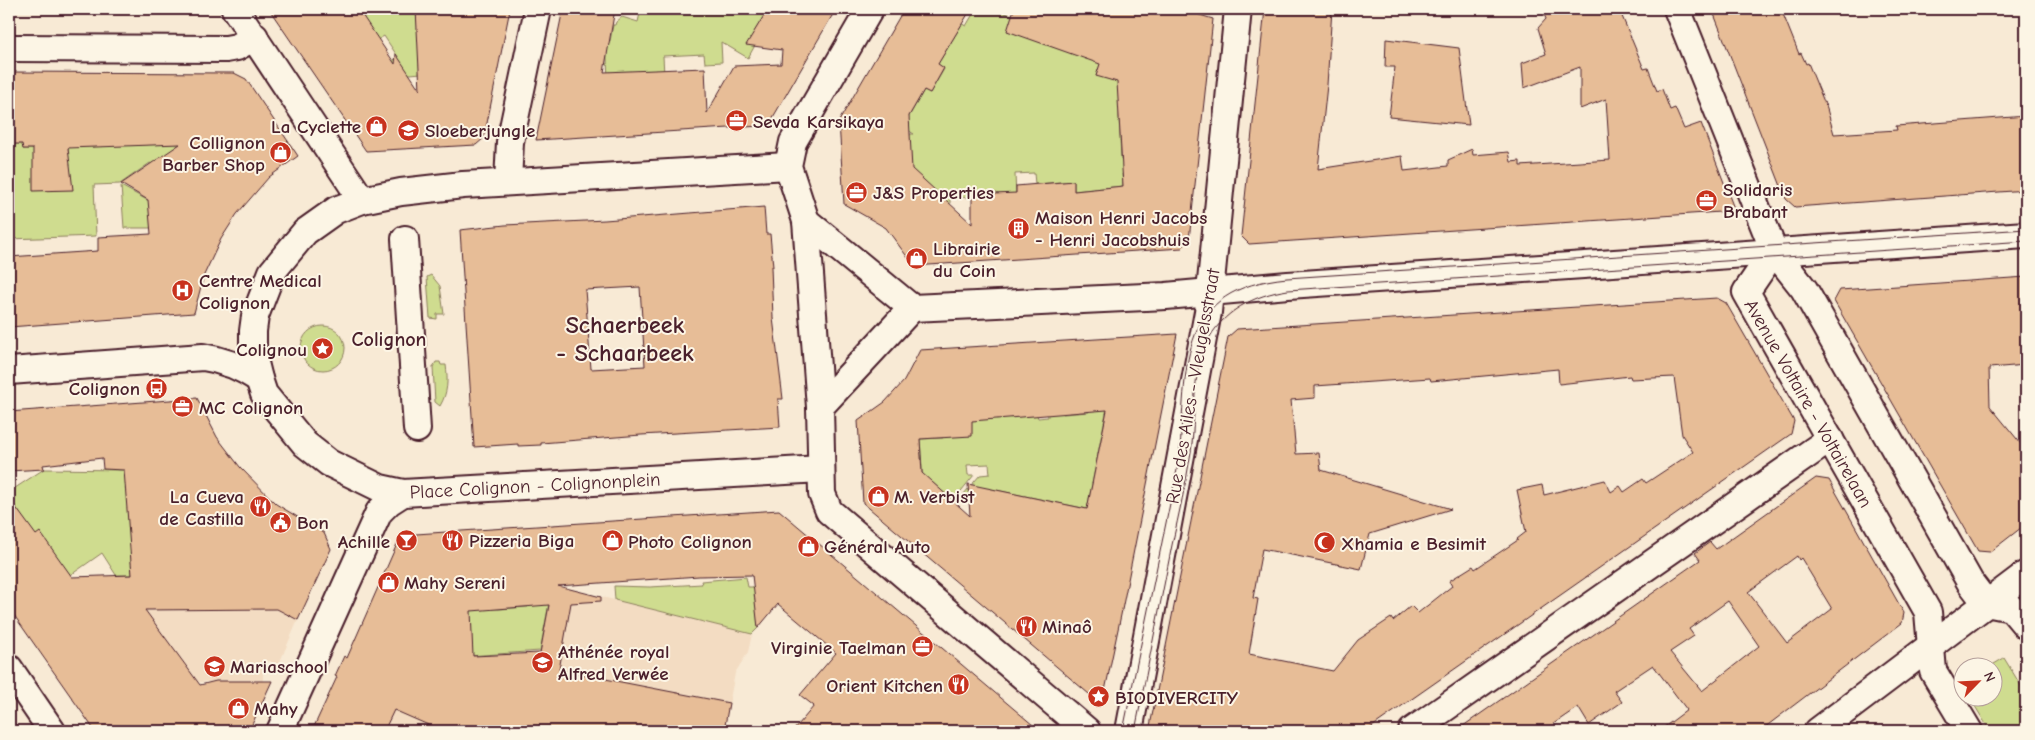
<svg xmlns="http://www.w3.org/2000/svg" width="2035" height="740" viewBox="0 0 2035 740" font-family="'Comic Neue',sans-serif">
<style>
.built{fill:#f3dcc2}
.green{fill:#cfdc8f;stroke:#8c7e5d}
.building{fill:#e7bd97;stroke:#4a1f2b;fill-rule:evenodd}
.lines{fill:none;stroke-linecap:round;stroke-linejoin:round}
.street-casing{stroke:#4a1f2b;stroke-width:30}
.street{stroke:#fcf5e5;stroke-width:26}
.tram{stroke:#4a1f2b;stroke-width:1}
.labels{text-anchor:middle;stroke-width:4;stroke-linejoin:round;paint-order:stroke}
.poi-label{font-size:19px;font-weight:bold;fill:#4a1f2b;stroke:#fcf5e5;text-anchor:start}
.street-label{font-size:19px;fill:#4a1f2b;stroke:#fcf5e5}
.neighbourhood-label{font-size:20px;font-weight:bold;fill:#4a1f2b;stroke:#fcf5e5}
.district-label{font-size:24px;font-weight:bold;fill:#4a1f2b;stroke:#fcf5e5}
</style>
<rect width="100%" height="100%" fill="#f8ead5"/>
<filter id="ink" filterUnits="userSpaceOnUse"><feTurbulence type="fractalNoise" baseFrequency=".02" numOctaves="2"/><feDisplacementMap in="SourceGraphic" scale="10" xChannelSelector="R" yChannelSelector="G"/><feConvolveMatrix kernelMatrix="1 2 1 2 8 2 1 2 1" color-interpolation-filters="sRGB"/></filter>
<g filter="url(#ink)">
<g class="built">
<polygon points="552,588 590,594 752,634 748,652 735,673 724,731 314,731 313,729 337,677 335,676 344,656 347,657 367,613 469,657 540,653"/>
<polygon points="277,609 298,620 275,673 270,670 271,661 263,661 263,681 189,682 116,731 95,731 88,721 137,685 138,610"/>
</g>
<g class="green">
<polygon points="358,9 445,9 443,22 421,73 389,76 383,67 398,57 384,36 371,44 364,18"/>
<polygon points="641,9 759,9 766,12 753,34 759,38 748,58 721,42 722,62 705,63 704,54 663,56 664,75 608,78 606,41 610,41 613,25 615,25 616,22 622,17 638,22"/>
<polygon points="976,9 981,9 987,12 990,9 1012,15 1104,54 1096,76 1123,66 1119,116 1121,159 1140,160 1133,175 1122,174 1123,186 1074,191 1074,181 1035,184 1034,173 1015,174 1016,198 998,199 997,193 973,195 972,197 950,198 950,205 921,186 905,161 910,134 914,134 903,127 924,90 930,93 944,69 938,64 962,24 966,26"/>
<polygon points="200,133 167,173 150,163 120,184 94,185 96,236 9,239 9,144 22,144 23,149 33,149 47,137"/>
<polygon points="121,186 162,208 153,228 124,228"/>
<polygon points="431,275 440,286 444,314 437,314 437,319 430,318 427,277"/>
<circle cx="323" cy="348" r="22"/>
<path d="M 436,362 L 440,362 L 441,365 L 446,365 C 448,381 448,392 440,406 L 435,402 L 433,367 Z"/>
<polygon points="1088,394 1108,403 1087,509 991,489 976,507 963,495 980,475 990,474 989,464 967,465 968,475 974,475 953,501 932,482 923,483 920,439 943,438 941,408 971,406 1037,415 1038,418 1048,417 1047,404 1062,402 1063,414 1089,412"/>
<polygon points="44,469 126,470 132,575 116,575 102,553 65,579 9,498 9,492"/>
<polygon points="746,577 748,587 755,587 758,628 752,634 615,600 614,586 650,587 702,584 701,581"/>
<polygon points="550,598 540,651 469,656 470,607 499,609 528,607 528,601"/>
<polygon points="2004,658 2026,694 2026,731 1990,731 1970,698 1992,698 1992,668 1989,667"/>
</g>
<g class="building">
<polygon points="269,9 358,9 395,64 396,54 420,90 416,9 510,9 484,138 476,145 366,151"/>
<polygon points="563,9 615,9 604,72 705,68 707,113 734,66 781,64 782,50 746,45 768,9 836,9 772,119 761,126 536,140"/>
<polygon points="904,9 971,9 938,64 944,68 930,93 924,90 909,116 912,169 972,224 972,195 1016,193 1016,186 1074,181 1074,191 1123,186 1117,82 1096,76 1100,64 1007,31 1014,9 1180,9 1213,19 1189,240 1182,248 914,266 886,228 844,204 839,121"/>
<polygon points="1265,9 1332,9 1327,85 1318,169 1402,156 1404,171 1448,166 1448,160 1472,149 1473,155 1509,152 1511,162 1520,161 1520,166 1610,160 1606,99 1580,109 1580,67 1524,88 1522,63 1546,54 1538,28 1546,19 1542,9 1619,9 1644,69 1648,68 1657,91 1662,89 1670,110 1675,108 1684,129 1701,123 1735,211 1249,244 1241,236"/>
<polygon points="1712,9 1781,9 1799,54 1801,53 1806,64 1808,63 1827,109 1834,134 1897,130 1896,126 2026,116 2026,190 1795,207 1786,199"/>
<polygon points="1386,39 1459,48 1469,125 1389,117 1395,67 1385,67"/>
<polygon points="9,72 234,73 246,79 298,156 269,177 237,214 221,239 204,275 194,313 9,327 9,257 98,251 98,237 151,234 148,200 121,184 180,144 68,148 73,190 33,191 33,149 23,149 22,144 9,144"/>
<path d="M 764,207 L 766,234 L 770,234 L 773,267 L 771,267 L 773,318 L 783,399 L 778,399 L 780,427 L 641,435 L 541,443 L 541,445 L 518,446 L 518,444 L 474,447 L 460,230 L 505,225 L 605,220 ZM 640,287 L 645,366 L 591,369 L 585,290 Z"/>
<polygon points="2026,277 2026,365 1989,368 1990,406 2026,450 2026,524 1990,552 1978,551 1834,301 1840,290"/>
<path d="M 1717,298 L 1726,303 L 1794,421 L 1791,434 L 1366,731 L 1149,731 L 1228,337 L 1237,329 ZM 1558,369 L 1559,384 L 1630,376 L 1631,379 L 1674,377 L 1682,435 L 1693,452 L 1646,483 L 1643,479 L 1624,492 L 1620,486 L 1611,492 L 1605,480 L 1544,495 L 1542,485 L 1517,490 L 1526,532 L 1517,539 L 1518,540 L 1475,569 L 1473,566 L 1449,581 L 1452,586 L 1418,613 L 1411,606 L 1393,621 L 1391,618 L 1358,640 L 1333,671 L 1249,654 L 1258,599 L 1253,598 L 1262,549 L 1361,569 L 1370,534 L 1451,509 L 1321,470 L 1319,453 L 1296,454 L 1291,400 L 1315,398 L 1315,386 L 1430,378 L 1431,381 Z"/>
<path d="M 1177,334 L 1121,615 L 1102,705 L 863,503 L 858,421 L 885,402 L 904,381 L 920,350 ZM 1107,410 L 1087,509 L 968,484 L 970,516 L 922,473 L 920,439 L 972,436 L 972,421 Z"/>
<polygon points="197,398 217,437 240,467 276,504 324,533 331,549 298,620 277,609 145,610 200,685 216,681 272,681 249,731 95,731 9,608 9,498 36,535 40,532 72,577 132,575 124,470 103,469 102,458 43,465 44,469 9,471 9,412"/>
<path d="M 1816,478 L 1829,480 L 1904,613 L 1902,623 L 1760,731 L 1659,731 L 1687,710 L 1653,665 L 1614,691 L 1622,702 L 1589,725 L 1578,707 L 1543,731 L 1456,731 L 1700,560 L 1695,553 L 1710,542 L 1716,549 ZM 1797,556 L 1799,560 L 1801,558 L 1832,609 L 1787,643 L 1748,592 ZM 1728,601 L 1759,646 L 1702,691 L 1670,652 L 1694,636 L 1689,629 Z"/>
<path d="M 779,510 L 1040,731 L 793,731 L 814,706 L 800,695 L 836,653 L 778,604 L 758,628 L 752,575 L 699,576 L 558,586 L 601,597 L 601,601 L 571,603 L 559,670 L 729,703 L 724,731 L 442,731 L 394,710 L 384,731 L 312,731 L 337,677 L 335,676 L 344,656 L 347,658 L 401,535 ZM 549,605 L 540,653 L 473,656 L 471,611 Z"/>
</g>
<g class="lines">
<defs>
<g id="street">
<polyline points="235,9 362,200"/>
<polyline points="870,9 793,142 788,166 806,221 820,407 822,494 829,511 1087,731"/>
<polyline points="1677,9 1774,251 1804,289 1970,582 1986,603 2011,608 2026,626"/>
<polyline points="9,48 226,49 237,47 255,37"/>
<polyline points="788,166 463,185 401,192 362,200 336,210 305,232 272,272 255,316 253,331 253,355 259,379 264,394 305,444 329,463 380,488 403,493 821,469"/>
<polyline points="508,182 510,142 538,9"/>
<polyline points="806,221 912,308"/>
<polyline points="405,239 417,429"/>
<polyline points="1774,251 1746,292 1928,612 1933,671 1969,731"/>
<polyline points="912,308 1166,296 1288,285 2026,235"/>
<path d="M 9,371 L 203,357 C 224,360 241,367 259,379"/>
<polyline points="820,407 912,308"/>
<polyline points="9,668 52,731"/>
<polyline points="280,731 379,512 389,502 403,493"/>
<polyline points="1129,731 1208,312 1238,9"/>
<polyline points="1412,731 1830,439"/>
<polyline points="1818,731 2026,574"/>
</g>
</defs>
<use href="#street" class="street-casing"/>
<use href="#street" class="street"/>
<g class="tram">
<path d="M 1123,731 L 1173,489 C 1176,475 1179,461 1180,448 C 1187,361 1178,289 1287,278 L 2026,229"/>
<path d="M 1135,731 C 1147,669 1160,607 1172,545 C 1179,514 1186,483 1191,452 C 1196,419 1191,374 1206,344 C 1222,311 1254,295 1288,290 L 2026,241"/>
</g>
</g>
</g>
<defs>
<symbol id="office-disc" viewBox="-11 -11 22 22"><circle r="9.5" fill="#c8321e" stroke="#fcf5e5"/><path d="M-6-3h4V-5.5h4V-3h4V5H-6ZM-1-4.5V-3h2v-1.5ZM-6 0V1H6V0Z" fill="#fff"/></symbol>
<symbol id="shop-disc" viewBox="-11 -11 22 22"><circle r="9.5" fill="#c8321e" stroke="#fcf5e5"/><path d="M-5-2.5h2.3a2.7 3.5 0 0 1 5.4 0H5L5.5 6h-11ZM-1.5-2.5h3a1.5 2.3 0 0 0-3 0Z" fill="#fff"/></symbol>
<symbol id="school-disc" viewBox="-11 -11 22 22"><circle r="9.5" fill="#c8321e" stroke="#fcf5e5"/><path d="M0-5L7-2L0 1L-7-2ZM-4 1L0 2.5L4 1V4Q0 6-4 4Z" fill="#fff"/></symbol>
<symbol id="building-disc" viewBox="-11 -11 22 22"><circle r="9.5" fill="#c8321e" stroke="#fcf5e5"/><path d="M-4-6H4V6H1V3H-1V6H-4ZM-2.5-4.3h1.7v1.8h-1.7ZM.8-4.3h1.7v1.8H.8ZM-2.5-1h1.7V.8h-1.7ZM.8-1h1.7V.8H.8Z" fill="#fff"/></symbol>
<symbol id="hospital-disc" viewBox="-11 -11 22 22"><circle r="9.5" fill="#c8321e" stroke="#fcf5e5"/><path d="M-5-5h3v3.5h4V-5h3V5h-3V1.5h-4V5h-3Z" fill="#fff"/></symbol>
<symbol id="sight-disc" viewBox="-11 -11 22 22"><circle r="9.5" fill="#c8321e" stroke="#fcf5e5"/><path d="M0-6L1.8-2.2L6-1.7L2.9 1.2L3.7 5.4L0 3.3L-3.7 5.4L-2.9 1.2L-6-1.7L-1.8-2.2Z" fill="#fff"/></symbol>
<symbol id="bus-disc" viewBox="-11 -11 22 22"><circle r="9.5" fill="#c8321e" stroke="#fcf5e5"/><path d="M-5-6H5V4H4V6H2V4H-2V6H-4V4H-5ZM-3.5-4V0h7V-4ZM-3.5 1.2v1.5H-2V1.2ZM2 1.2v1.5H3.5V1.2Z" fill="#fff"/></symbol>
<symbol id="restaurant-disc" viewBox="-11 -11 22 22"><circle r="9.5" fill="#c8321e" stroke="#fcf5e5"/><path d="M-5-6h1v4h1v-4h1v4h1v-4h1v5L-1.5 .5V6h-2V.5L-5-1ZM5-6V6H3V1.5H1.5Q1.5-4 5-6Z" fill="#fff"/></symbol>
<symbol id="civic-disc" viewBox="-11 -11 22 22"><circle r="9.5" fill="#c8321e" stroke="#fcf5e5"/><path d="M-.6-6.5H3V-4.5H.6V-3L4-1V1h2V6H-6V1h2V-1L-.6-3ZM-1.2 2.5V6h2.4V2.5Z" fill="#fff"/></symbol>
<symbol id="bar-disc" viewBox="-11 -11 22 22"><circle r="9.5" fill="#c8321e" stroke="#fcf5e5"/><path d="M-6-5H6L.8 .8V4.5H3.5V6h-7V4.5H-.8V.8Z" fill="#fff"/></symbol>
<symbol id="mosque-disc" viewBox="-11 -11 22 22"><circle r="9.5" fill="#c8321e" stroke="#fcf5e5"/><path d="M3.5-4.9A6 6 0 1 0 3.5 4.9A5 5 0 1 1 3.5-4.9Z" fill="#fff"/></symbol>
</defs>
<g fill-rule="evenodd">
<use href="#office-disc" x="724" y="108" width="25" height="25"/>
<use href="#shop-disc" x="364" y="114" width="25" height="25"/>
<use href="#school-disc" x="396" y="118" width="25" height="25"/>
<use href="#shop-disc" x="268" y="140" width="25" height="25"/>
<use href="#office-disc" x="844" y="180" width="25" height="25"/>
<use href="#office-disc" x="1694" y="188" width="25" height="25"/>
<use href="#building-disc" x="1006" y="216" width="25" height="25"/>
<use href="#shop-disc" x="904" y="246" width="25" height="25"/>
<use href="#hospital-disc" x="170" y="278" width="25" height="25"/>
<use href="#sight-disc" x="310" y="336" width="25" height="25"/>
<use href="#bus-disc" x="144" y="376" width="25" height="25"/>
<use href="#office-disc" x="170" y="394" width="25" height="25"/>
<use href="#shop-disc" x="866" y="484" width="25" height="25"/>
<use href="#restaurant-disc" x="248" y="494" width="25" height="25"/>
<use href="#civic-disc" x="268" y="510" width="25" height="25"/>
<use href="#restaurant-disc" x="440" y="528" width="25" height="25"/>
<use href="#bar-disc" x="394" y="528" width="25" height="25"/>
<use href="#shop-disc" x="600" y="528" width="25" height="25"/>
<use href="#mosque-disc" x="1312" y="530" width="25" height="25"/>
<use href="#shop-disc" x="796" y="534" width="25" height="25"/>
<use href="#shop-disc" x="376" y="570" width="25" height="25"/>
<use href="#restaurant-disc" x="1014" y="614" width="25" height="25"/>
<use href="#office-disc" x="910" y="634" width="25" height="25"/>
<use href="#school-disc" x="530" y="650" width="25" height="25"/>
<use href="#school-disc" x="202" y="654" width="25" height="25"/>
<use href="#restaurant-disc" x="946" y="672" width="25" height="25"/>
<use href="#sight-disc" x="1086" y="684" width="25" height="25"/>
<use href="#shop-disc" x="226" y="696" width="25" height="25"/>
</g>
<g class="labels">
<g class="poi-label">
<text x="753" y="128">Sevda Karsikaya</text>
<text x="361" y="133" text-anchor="end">La Cyclette</text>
<text x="425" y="137">Sloeberjungle</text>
<text x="265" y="149" text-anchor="end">Collignon<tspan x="265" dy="22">Barber Shop</tspan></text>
<text x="1723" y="196">Solidaris<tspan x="1723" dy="22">Brabant</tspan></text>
<text x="873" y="199">J&amp;S Properties</text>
<text x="1035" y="224">Maison Henri Jacobs<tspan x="1035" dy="22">- Henri Jacobshuis</tspan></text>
<text x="933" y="255">Librairie<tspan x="933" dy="22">du Coin</tspan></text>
<text x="199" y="287">Centre Medical<tspan x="199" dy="22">Colignon</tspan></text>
<text x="307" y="356" text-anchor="end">Colignou</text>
<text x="140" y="395" text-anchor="end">Colignon</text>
<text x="199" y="414">MC Colignon</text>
<text x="244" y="503" text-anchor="end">La Cueva<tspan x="244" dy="22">de Castilla</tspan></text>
<text x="894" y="503">M. Verbist</text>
<text x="297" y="529">Bon</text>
<text x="469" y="547">Pizzeria Biga</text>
<text x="390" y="548" text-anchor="end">Achille</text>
<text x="628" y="548">Photo Colignon</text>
<text x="1341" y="550">Xhamia e Besimit</text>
<text x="824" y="553">Général Auto</text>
<text x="404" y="589">Mahy Sereni</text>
<text x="1042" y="633">Minaô</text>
<text x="906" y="654" text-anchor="end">Virginie Taelman</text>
<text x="558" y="658">Athénée royal<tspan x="558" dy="22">Alfred Verwée</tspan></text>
<text x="230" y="673">Mariaschool</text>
<text x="943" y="692" text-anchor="end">Orient Kitchen</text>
<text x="1115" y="704">BIODIVERCITY</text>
<text x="254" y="715">Mahy</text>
</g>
<g class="street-label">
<text transform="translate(1192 386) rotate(-80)" y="7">Rue des Ailes - Vleugelsstraat</text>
<text transform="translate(1809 403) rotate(60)" y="7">Avenue Voltaire - Voltairelaan</text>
<text transform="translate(535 485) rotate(-3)" y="7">Place Colignon - Colignonplein</text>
</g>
<g class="neighbourhood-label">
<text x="389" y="346">Colignon</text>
</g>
<g class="district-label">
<text x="625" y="333">Schaerbeek<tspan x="625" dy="28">- Schaarbeek</tspan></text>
</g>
</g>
<rect width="2035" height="740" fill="none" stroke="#fcf5e5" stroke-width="30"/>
<rect x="15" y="15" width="2005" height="710" fill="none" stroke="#4a1f2b" stroke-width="2" filter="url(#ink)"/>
<g transform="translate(1978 682) rotate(66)"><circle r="24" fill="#fcf5e5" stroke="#b59f9b"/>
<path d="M0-4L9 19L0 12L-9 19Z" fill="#c8321e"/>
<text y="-8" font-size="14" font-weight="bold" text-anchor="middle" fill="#4a1f2b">N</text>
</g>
</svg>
